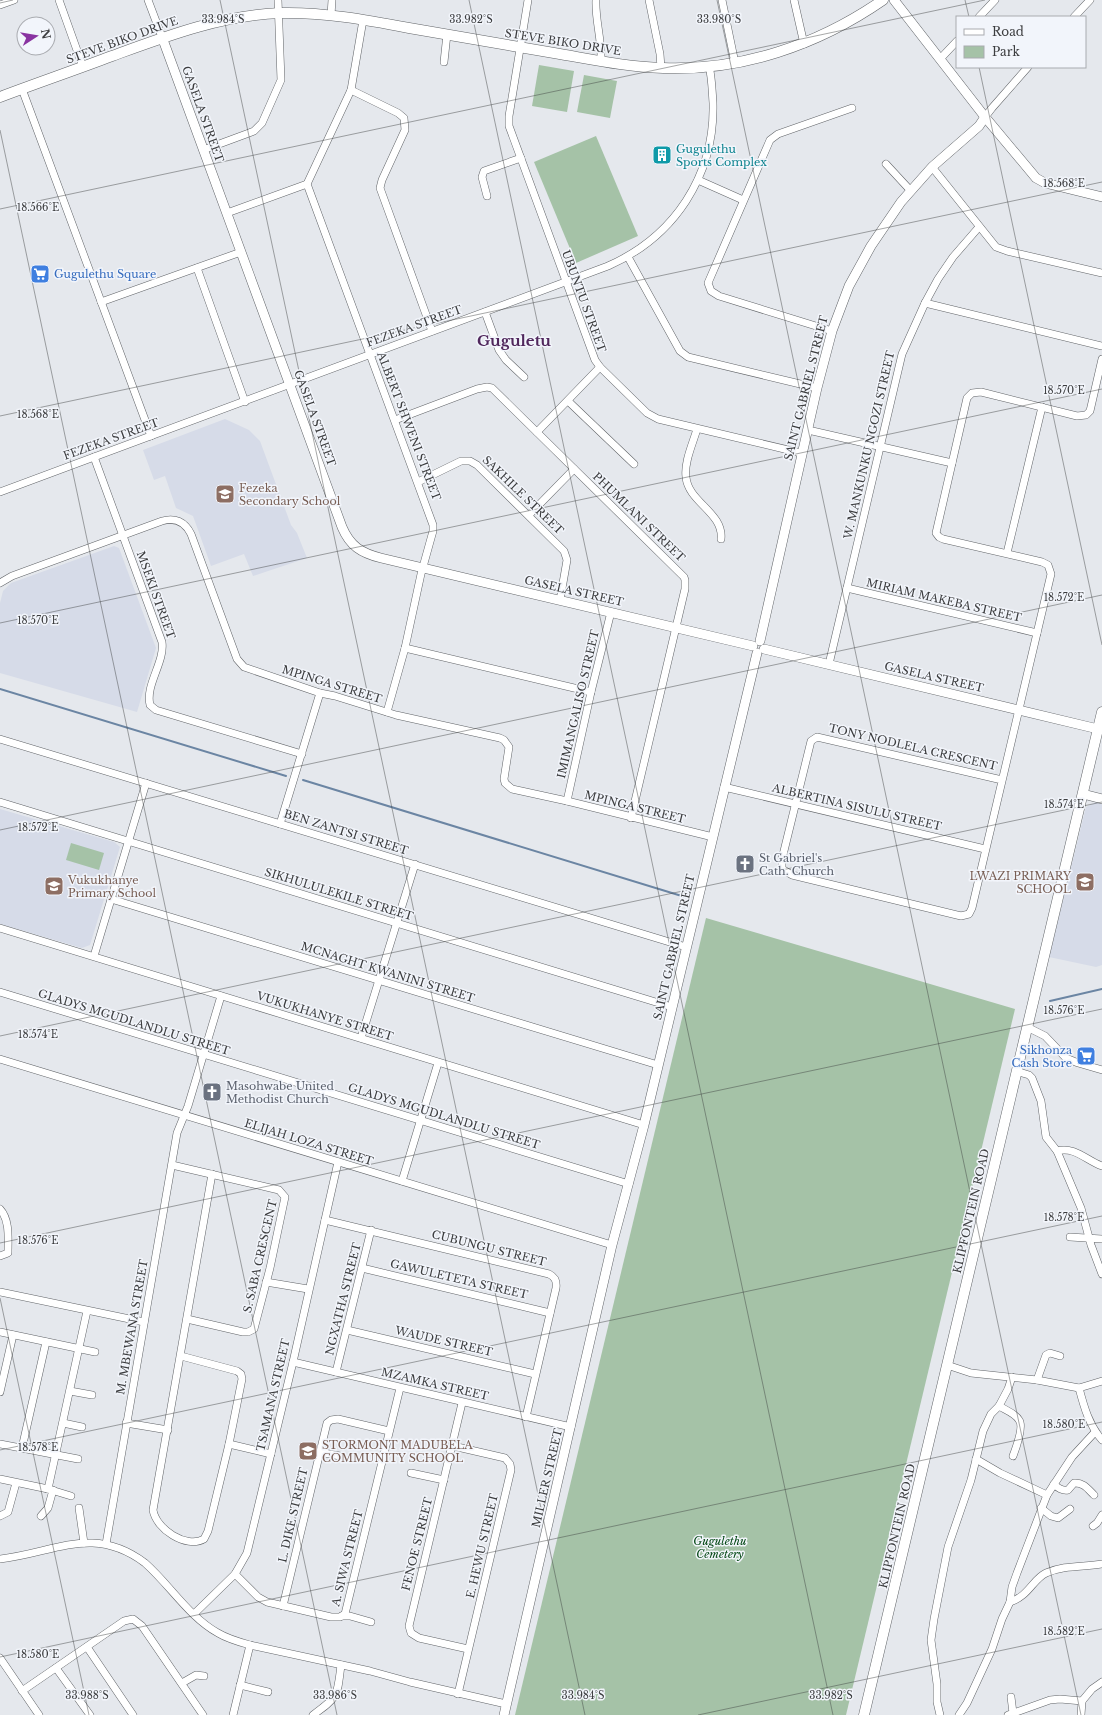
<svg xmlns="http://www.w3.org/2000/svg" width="1102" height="1715" viewBox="0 0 1102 1715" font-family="'Libre Baskerville',serif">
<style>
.built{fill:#d6dbe8}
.green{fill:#a5c2a7}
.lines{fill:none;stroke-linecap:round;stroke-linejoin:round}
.stream{stroke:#6b85a3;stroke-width:2}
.minor-casing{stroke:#616468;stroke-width:8}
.tertiary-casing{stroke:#616468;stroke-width:10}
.secondary-casing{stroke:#616468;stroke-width:11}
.minor{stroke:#fff;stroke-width:7}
.tertiary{stroke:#fff;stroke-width:9}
.secondary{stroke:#fff;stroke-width:10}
.ticks{fill:none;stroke:#3c3d3f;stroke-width:1;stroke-opacity:0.45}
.labels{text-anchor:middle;stroke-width:3;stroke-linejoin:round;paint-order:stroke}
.street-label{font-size:11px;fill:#3c3d3f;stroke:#f2f5fb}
.culture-label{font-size:11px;fill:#0d838f;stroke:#f2f5fb;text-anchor:start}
.shop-label{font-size:11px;fill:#366cbe;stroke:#f2f5fb;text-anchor:start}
.education-label{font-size:11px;fill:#785e54;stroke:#f2f5fb;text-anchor:start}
.worship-label{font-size:11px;fill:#5b616d;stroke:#f2f5fb;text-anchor:start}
.park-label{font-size:11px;font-style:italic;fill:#004612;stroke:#f2f5fb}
.district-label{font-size:15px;font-weight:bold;fill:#50275c;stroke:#f2f5fb}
.ticks-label{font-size:10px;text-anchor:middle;fill:#3c3d3f;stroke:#f2f5fb;stroke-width:3;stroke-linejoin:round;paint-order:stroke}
</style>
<rect width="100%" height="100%" fill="#e5e8ed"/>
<g class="built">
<polygon points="225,419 249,430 260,441 291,525 297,533 307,558 253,576 244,554 211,566 193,516 176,508 165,476 154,480 143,450"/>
<polygon points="114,546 119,548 156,648 137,712 0,673 0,603 3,591 11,583"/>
<polygon points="1096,802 1102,804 1102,965 1096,967 1049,957 1086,807"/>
<polygon points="0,809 114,842 120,847 90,945 82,948 0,924"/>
</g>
<g class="green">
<polygon points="539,65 574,71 567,112 532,106"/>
<polygon points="584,75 617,81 610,118 577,112"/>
<polygon points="596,136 638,236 576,263 534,162"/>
<polygon points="71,843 104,853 99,870 66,860"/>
<polygon points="706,918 1015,1009 846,1715 515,1715"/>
</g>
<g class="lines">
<g class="stream">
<polyline points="0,689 286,776"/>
<polyline points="303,780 685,897"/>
<polyline points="1050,1001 1102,989"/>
</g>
<defs>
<g id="minor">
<polyline points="59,0 83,67"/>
<polyline points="148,0 162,37"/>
<polyline points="528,0 509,116 509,126 595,360 600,367 647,413 658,419 801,453"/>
<path d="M 596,0 C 595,20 602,40 601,61"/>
<polyline points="649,0 660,54 661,68"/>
<polyline points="722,0 735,63"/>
<polyline points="794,0 804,44"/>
<polyline points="0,5 14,0"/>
<polyline points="331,15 332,0"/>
<polyline points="979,17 995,0"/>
<polyline points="1074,17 1090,0"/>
<polyline points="363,20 351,90 307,184 433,525 433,531 421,574 405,648 387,712"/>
<polyline points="940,59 957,41"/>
<polyline points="444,62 447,34"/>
<polyline points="22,89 151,436"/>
<polyline points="351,90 398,113 404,118 405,130 382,180 380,188 432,331"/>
<polyline points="985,117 992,108 1028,67"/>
<polyline points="203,150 249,133 254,131 262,123 281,80 278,0"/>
<polyline points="886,164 910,190"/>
<polyline points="932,167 996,247 1007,251 1102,273"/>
<polyline points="698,180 743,200"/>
<polyline points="487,196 482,177 484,171 521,158"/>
<polyline points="227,213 307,184"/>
<polyline points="628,257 680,351 688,357 817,388"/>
<polyline points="197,268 245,402"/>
<polyline points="101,302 241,252"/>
<polyline points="925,303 1102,346"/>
<polyline points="485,312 499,350 506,360 524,377"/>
<polyline points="832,331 719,296 711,291 708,283 770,140 778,134 852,108"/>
<polyline points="568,401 634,464"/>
<polyline points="395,420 477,389 487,387 492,388 684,577 685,580 685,589 631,818"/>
<path d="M 697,429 C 693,443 684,462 686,477 C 688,502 724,513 721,539"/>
<polyline points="808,430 952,463"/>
<polyline points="537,432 600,367"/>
<path d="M 94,457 L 162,642 C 165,662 145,685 150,705 L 156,710 L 302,754"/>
<polyline points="418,482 461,461 470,461 477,465 564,551 567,560 560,600"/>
<path d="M 0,492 L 608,266 C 674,237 715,176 713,103 C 712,90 712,78 709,66"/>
<polyline points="529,515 574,469"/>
<polyline points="1007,553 1042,407"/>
<path d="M 0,583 L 12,576 L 162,521 C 175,517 185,522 191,534 L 237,659 L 244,667 L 320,693 L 335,696 L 396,715 L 500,738 L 504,740 L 509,747 L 504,779 L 505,783 L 512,789 L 567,801 L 713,837"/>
<polyline points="847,588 1037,633"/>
<polyline points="405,648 591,692"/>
<polyline points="829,664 902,354 925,303 938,279 953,257 979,227"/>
<polyline points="0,739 686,947"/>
<polyline points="1002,780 817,737 811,741 782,859 782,869 792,875 961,916 969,914 972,908 1051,574 1048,565 1042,562 943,539 939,537 936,533 967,398 972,393 981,392 1077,416 1086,415 1090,411 1102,359"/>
<polyline points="724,787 985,849"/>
<polyline points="567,801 591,692 611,612"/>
<polyline points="0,802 672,1007"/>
<polyline points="280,824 320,693"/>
<polyline points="111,899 658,1065"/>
<polyline points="0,928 644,1125"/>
<polyline points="94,956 146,783"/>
<polyline points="0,992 629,1184"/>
<polyline points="1027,1027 1045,1036 1066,1058 1078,1063 1102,1070"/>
<polyline points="361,1038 415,864"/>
<polyline points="0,1059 612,1245"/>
<path d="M 1016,1071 L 1029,1075 L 1032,1078 L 1041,1101 L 1046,1137 L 1057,1151 C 1075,1146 1087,1161 1102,1166"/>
<polyline points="1057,1151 1081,1208 1091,1245 1102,1274"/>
<polyline points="172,1165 279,1190 285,1197 270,1268 254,1329 248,1332 243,1332 187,1319"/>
<polyline points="402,1181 438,1063"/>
<path d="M 0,1209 C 10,1220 8,1238 8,1253 L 0,1256"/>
<path d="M 325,1220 L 549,1274 C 555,1277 557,1281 556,1288 L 526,1417"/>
<polyline points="1070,1237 1102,1239"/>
<polyline points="362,1268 550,1313"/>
<polyline points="266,1282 308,1289"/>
<polyline points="0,1292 144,1322"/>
<polyline points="347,1330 535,1374"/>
<polyline points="0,1332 95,1352"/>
<path d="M 181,1356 L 237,1371 L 241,1374 L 242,1379 L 229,1444 L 208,1531 L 204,1539 C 186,1549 156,1529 153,1510 L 212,1174"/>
<polyline points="293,1362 571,1427"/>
<polyline points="947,1365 971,1373 1037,1380 1079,1388 1102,1381"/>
<polyline points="336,1372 371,1230"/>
<polyline points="1037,1380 1046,1355 1050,1353 1060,1356"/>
<path d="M 1079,1388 C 1084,1407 1089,1425 1102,1440"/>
<polyline points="70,1391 92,1395"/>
<polyline points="0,1392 13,1335"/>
<polyline points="462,1403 409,1626 411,1633 419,1638 468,1649"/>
<path d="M 999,1406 C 1005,1410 1015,1413 1019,1420 C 1024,1426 1016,1448 1013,1456"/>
<polyline points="63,1423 82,1427"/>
<polyline points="126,1423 168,1430"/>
<polyline points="0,1444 78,1459"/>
<polyline points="229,1444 271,1454"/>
<polyline points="453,1446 505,1458 510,1464 511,1470 458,1694"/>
<polyline points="22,1448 46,1342"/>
<polyline points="319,1452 340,1456"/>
<polyline points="976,1459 1000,1473 1047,1495"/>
<polyline points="411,1473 444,1480"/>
<polyline points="0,1479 48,1489 71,1496"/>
<path d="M 1054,1484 C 1057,1488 1063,1491 1068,1490 L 1074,1483 C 1083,1482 1088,1489 1094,1495"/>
<polyline points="48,1489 87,1311"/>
<polyline points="79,1508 84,1543"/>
<polyline points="1041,1508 1051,1516 1058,1518 1070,1509"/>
<polyline points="0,1516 8,1512 16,1483"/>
<polyline points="41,1516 48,1508 53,1490"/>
<polyline points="1093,1526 1097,1523 1102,1515"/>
<polyline points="106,1544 177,1133 188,1106 221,996"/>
<path d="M 0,1559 C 55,1553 93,1524 145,1563 C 170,1585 189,1617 218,1633 C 228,1639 239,1642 250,1645 L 370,1671 L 410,1682 L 506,1704"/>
<polyline points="235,1574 258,1597 267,1602 331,1617 340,1617 345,1614 400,1388"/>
<path d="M 1010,1602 C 1029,1596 1033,1579 1046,1573 C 1064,1565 1084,1567 1102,1564"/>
<polyline points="283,1606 327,1423 331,1420 338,1419 389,1431"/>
<polyline points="194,1614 235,1574 247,1553 293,1362 338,1162"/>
<polyline points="342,1616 350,1616 371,1622"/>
<polyline points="87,1647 133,1715"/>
<polyline points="0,1658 39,1715"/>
<polyline points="56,1668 90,1715"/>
<polyline points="182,1683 196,1675 204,1676"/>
<polyline points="240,1685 268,1692"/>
<polyline points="22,1691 124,1621 133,1619 142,1626 203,1715"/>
<polyline points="1011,1697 1013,1713"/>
<polyline points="233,1715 250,1645"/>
<path d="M 313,1715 C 339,1696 337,1697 341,1665"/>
<polyline points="940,1715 937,1702 937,1684 931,1640 934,1619 948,1547 971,1480 983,1431 991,1414 999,1406 1008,1389 1012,1377"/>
<polyline points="959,1715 967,1703 992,1649 1002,1619 1010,1602 1012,1587 1017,1573 1047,1495 1072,1457 1095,1432"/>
<polyline points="1008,1715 1050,1700 1060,1699 1082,1701"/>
<polyline points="1081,1715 1082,1701 1092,1689 1102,1682"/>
</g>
<g id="tertiary">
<polyline points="894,0 985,117 1036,178 1045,183 1102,197"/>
<path d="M 162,37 L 342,527 C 350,546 361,553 381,558 L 753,646"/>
<polyline points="760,641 817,388 832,331 849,286 871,246 901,202 932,167 979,126 985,117"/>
<polyline points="764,649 1098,729"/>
<polyline points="1083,794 1102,799"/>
<polyline points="504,1715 612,1245 644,1125 757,653"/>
</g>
<g id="secondary">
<path d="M 0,97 C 37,83 75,70 112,56 C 167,36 222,15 281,13 C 324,12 367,20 409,28 C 457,36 505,45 554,53 C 590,59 626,67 663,68 C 742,71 818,45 883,0"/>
<polyline points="864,1715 1102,712"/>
</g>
</defs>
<use href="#minor" class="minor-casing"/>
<use href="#tertiary" class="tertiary-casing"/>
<use href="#secondary" class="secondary-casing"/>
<use href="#minor" class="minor"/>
<use href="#tertiary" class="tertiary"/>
<use href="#secondary" class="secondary"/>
</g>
<path class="ticks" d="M 220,0 L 585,1715M 469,0 L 833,1715M 717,0 L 1081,1715M 965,0 L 969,17M 0,3 L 13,0M 979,67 L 1102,645M 0,130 L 337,1715M 0,209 L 985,0M 0,416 L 1102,182M 0,623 L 1102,389M 0,830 L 1102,595M 0,1036 L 1102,802M 0,1243 L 1102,1009M 0,1298 L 89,1715M 0,1450 L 1102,1216M 0,1657 L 1102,1422M 698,1715 L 1102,1629"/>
<defs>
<symbol id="building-square" viewBox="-11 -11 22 22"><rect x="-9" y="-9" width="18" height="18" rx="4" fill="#0f9aa8" stroke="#f2f5fb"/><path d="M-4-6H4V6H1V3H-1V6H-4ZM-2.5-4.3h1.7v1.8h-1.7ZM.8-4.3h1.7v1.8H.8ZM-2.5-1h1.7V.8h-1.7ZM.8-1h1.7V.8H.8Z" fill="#fff"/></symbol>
<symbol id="supermarket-square" viewBox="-11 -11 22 22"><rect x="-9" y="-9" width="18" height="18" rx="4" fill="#3f7fe0" stroke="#f2f5fb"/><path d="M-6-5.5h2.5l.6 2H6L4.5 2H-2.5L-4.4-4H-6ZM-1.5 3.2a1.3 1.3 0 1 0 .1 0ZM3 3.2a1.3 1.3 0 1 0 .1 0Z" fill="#fff"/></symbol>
<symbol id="school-square" viewBox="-11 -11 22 22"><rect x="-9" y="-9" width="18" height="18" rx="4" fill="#8d6e63" stroke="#f2f5fb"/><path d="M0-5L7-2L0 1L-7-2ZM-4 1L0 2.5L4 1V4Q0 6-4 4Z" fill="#fff"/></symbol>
<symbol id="church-square" viewBox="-11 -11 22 22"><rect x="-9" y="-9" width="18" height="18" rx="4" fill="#6b7280" stroke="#f2f5fb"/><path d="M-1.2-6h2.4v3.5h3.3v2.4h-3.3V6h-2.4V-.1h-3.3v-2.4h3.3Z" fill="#fff"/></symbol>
</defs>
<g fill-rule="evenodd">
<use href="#building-square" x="651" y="144" width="22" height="22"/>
<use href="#supermarket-square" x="29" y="263" width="22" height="22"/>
<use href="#school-square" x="214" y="483" width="22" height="22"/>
<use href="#church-square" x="734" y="853" width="22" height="22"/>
<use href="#school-square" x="1074" y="871" width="22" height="22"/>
<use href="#school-square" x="43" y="875" width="22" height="22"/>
<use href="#supermarket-square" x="1075" y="1045" width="22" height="22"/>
<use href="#church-square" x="201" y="1081" width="22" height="22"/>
<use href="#school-square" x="297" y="1440" width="22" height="22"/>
</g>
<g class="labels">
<g class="street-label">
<text transform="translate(122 40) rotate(-20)" y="4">STEVE BIKO DRIVE</text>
<text transform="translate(563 42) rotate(9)" y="4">STEVE BIKO DRIVE</text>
<text transform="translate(203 114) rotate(70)" y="4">GASELA STREET</text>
<text transform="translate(584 301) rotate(70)" y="4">UBUNTU STREET</text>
<text transform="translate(414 326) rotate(-20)" y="4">FEZEKA STREET</text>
<text transform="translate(806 388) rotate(-76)" y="4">SAINT GABRIEL STREET</text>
<text transform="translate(315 418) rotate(70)" y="4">GASELA STREET</text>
<text transform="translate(409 426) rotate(69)" y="4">ALBERT SHWENI STREET</text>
<text transform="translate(111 439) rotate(-20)" y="4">FEZEKA STREET</text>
<text transform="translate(869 445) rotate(-77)" y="4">W. MANKUNKU NGOZI STREET</text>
<text transform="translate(523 495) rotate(44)" y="4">SAKHILE STREET</text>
<text transform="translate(639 517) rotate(44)" y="4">PHUMLANI STREET</text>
<text transform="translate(574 591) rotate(13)" y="4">GASELA STREET</text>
<text transform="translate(156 595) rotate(70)" y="4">MSEKI STREET</text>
<text transform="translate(944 600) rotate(13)" y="4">MIRIAM MAKEBA STREET</text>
<text transform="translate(934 677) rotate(13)" y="4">GASELA STREET</text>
<text transform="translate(332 684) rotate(17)" y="4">MPINGA STREET</text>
<text transform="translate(578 704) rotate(-77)" y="4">IMIMANGALISO STREET</text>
<text transform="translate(913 747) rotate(13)" y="4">TONY NODLELA CRESCENT</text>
<text transform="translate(635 807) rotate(14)" y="4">MPINGA STREET</text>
<text transform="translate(857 807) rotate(13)" y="4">ALBERTINA SISULU STREET</text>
<text transform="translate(346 832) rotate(17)" y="4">BEN ZANTSI STREET</text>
<text transform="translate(339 894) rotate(17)" y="4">SIKHULULEKILE STREET</text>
<text transform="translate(674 947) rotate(-77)" y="4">SAINT GABRIEL STREET</text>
<text transform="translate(388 972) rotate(17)" y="4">MCNAGHT KWANINI STREET</text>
<text transform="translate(325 1016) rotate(17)" y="4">VUKUKHANYE STREET</text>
<text transform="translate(134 1022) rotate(17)" y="4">GLADYS MGUDLANDLU STREET</text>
<text transform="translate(444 1116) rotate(17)" y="4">GLADYS MGUDLANDLU STREET</text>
<text transform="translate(309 1142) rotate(17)" y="4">ELIJAH LOZA STREET</text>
<text transform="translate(971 1211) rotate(-77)" y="4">KLIPFONTEIN ROAD</text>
<text transform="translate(489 1248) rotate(14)" y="4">CUBUNGU STREET</text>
<text transform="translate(260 1256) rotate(-77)" y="4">S. SABA CRESCENT</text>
<text transform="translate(459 1279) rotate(13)" y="4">GAWULETETA STREET</text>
<text transform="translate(343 1299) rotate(-76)" y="4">NGXATHA STREET</text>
<text transform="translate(132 1327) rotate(-80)" y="4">M. MBEWANA STREET</text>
<text transform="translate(444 1341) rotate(13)" y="4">WAUDE STREET</text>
<text transform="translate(435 1384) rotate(13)" y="4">MZAMKA STREET</text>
<text transform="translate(273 1395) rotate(-77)" y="4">TSAMANA STREET</text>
<text transform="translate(547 1478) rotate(-77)" y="4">MILLER STREET</text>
<text transform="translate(293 1515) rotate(-77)" y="4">L. DIKE STREET</text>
<text transform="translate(897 1526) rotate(-77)" y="4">KLIPFONTEIN ROAD</text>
<text transform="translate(417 1544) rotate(-76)" y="4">FENOE STREET</text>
<text transform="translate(482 1546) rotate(-77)" y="4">E. HEWU STREET</text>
<text transform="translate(347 1558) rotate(-76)" y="4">A. SIWA STREET</text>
</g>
<g class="culture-label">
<text x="676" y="153">Gugulethu<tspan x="676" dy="13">Sports Complex</tspan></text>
</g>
<g class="shop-label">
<text x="54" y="278">Gugulethu Square</text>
<text x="1072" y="1054" text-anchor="end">Sikhonza<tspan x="1072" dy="13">Cash Store</tspan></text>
</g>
<g class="education-label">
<text x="239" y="492">Fezeka<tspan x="239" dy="13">Secondary School</tspan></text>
<text x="1071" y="880" text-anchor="end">LWAZI PRIMARY<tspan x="1071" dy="13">SCHOOL</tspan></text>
<text x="68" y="884">Vukukhanye<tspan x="68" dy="13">Primary School</tspan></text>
<text x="322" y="1449">STORMONT MADUBELA<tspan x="322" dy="13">COMMUNITY SCHOOL</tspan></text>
</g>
<g class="worship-label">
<text x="759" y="862">St Gabriel's<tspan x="759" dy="13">Cath. Church</tspan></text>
<text x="226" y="1090">Masohwabe United<tspan x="226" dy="13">Methodist Church</tspan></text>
</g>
<g class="park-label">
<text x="720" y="1545">Gugulethu<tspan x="720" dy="13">Cemetery</tspan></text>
</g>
<g class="district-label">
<text x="514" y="346">Guguletu</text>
</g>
</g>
<g class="ticks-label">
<text x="223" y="23">33.984°S</text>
<text x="471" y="23">33.982°S</text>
<text x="719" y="23">33.980°S</text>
<text x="1064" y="187">18.568°E</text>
<text x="38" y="211">18.566°E</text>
<text x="1064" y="394">18.570°E</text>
<text x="38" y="418">18.568°E</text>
<text x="1064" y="601">18.572°E</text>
<text x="38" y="624">18.570°E</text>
<text x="1064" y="808">18.574°E</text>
<text x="38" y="831">18.572°E</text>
<text x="1064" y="1014">18.576°E</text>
<text x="38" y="1038">18.574°E</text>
<text x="1064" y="1221">18.578°E</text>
<text x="38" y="1244">18.576°E</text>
<text x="1064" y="1428">18.580°E</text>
<text x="38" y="1451">18.578°E</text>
<text x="1064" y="1635">18.582°E</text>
<text x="38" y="1658">18.580°E</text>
<text x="87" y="1699">33.988°S</text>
<text x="335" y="1699">33.986°S</text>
<text x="583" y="1699">33.984°S</text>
<text x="831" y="1699">33.982°S</text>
</g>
<rect x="956" y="16" width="130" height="52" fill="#f2f5fb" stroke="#a9abb0"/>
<rect x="964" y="29" width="20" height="6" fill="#ffffff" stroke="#a9abb0"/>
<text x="992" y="36" font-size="12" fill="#3c3d3f">Road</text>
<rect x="964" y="46" width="20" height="12" fill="#a5c2a7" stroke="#a9abb0"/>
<text x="992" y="56" font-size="12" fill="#3c3d3f">Park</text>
<g transform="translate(36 36) rotate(78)"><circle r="19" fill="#f2f5fb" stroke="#a9abb0"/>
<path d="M0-3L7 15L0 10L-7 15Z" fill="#8933a1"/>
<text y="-6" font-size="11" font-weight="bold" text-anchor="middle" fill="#3c3d3f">N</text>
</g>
</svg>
